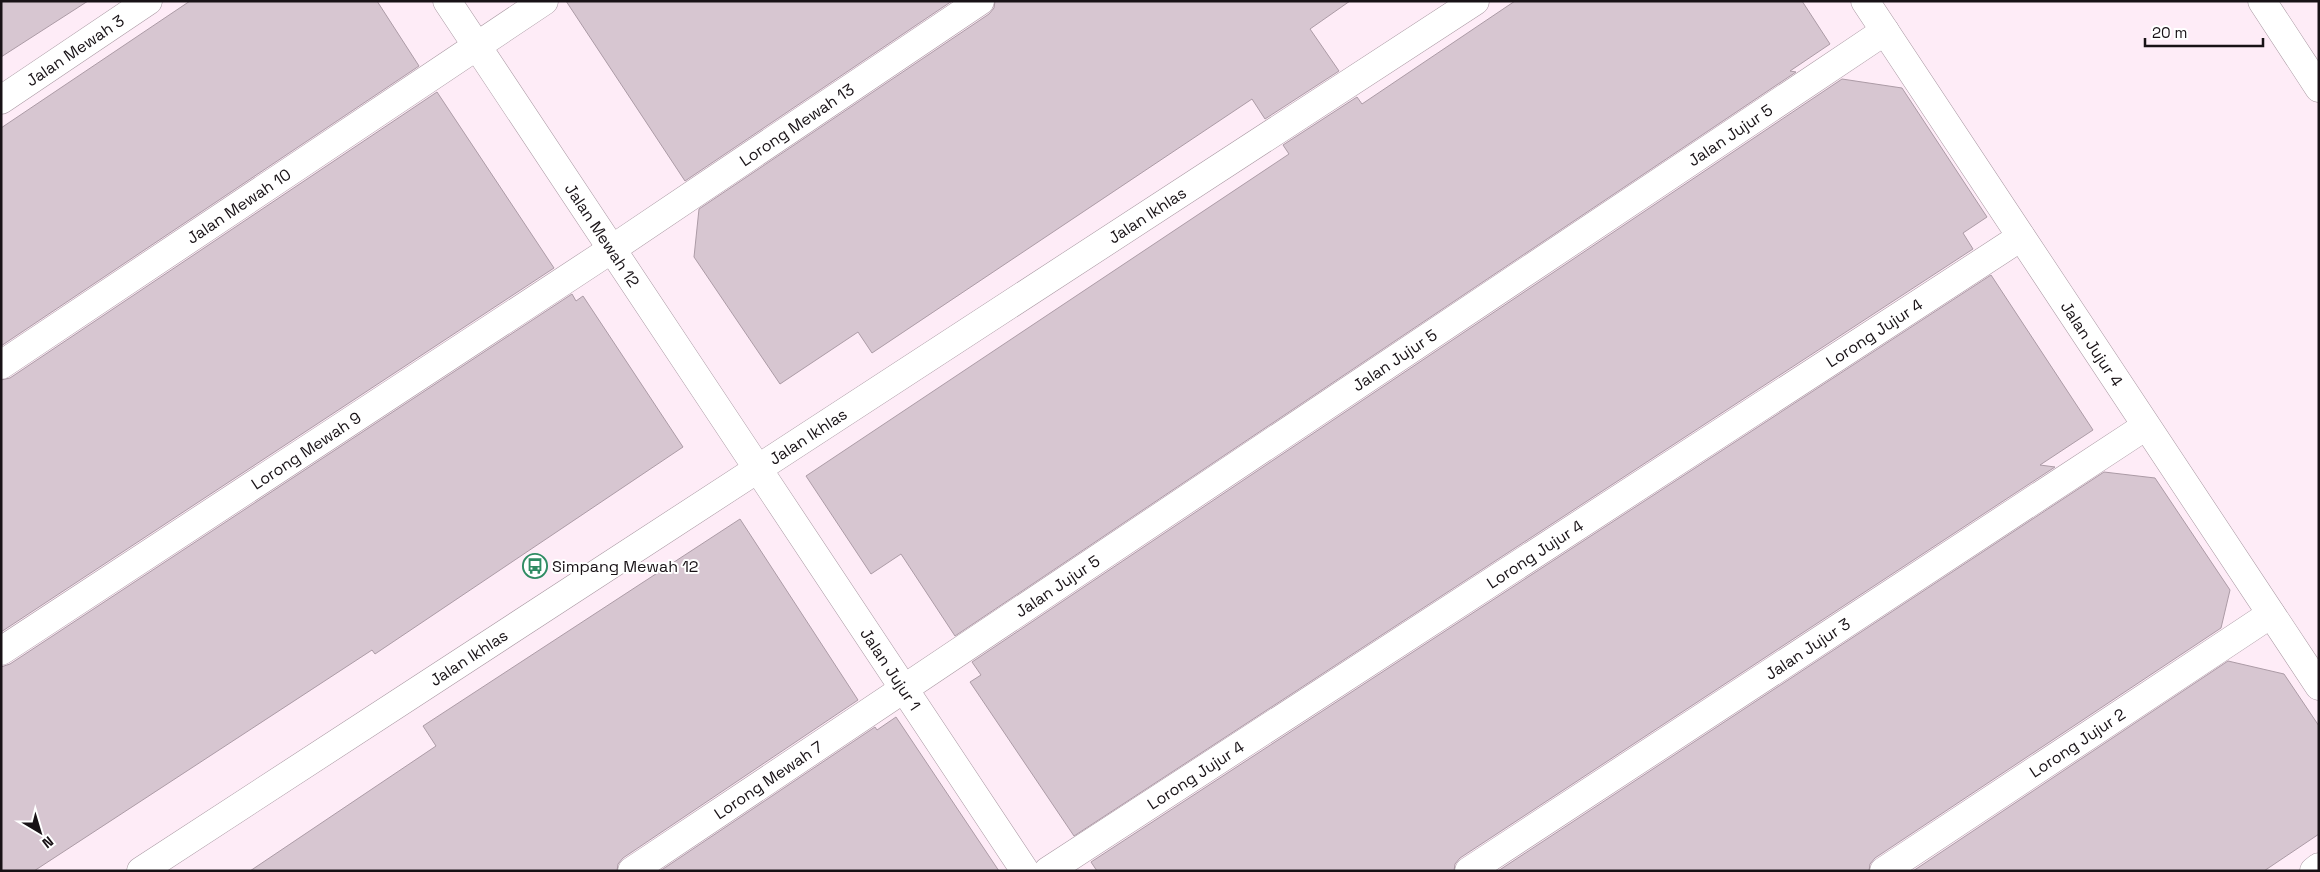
<svg xmlns="http://www.w3.org/2000/svg" width="2320" height="872" viewBox="0 0 2320 872" font-family="'Space Grotesk',sans-serif">
<style>
.building{fill:#d7c6d1;stroke:#ac9ba6}
.lines{fill:none;stroke-linecap:round;stroke-linejoin:round}
.street-casing{stroke:#a998a2;stroke-width:29}
.street{stroke:#fff;stroke-width:28}
.labels{text-anchor:middle;stroke-width:4;stroke-linejoin:round;paint-order:stroke}
.street-label{font-size:16px;fill:#181216;stroke:#fff}
.poi-label{font-size:16px;fill:#181216;stroke:#fff;text-anchor:start}
</style>
<rect width="100%" height="100%" fill="#feecf7"/>
<g class="building">
<polygon points="1,1 88,1 1,57"/>
<polygon points="190,1 377,1 419,66 1,346 1,128"/>
<polygon points="566,1 952,1 685,181"/>
<polygon points="995,1 1350,1 1310,29 1339,71 1265,119 1252,99 872,353 858,332 780,384 694,257 699,209 989,14 994,8"/>
<polygon points="1515,1 1802,1 1830,44 1790,71 1796,72 955,636 901,554 871,574 806,476 1289,154 1283,145 1357,97 1362,104"/>
<polygon points="1842,79 1902,88 1987,217 1963,233 1973,249 1074,836 970,682 981,675 972,662"/>
<polygon points="437,92 554,268 1,632 1,380 10,378"/>
<polygon points="1991,275 2093,430 2040,465 2055,467 1460,858 1455,864 1454,871 1097,871 1091,862"/>
<polygon points="572,294 576,301 583,296 683,447 375,654 372,650 34,871 1,871 1,667 10,664"/>
<polygon points="2104,472 2155,478 2230,590 2221,628 1875,858 1870,864 1869,871 1498,871"/>
<polygon points="740,519 858,700 623,858 618,864 617,871 250,871 436,746 423,726"/>
<polygon points="2228,661 2284,674 2319,726 2319,834 2264,871 1913,871"/>
<polygon points="896,717 999,871 660,871 875,727 877,730"/>
</g>
<g class="lines">
<defs>
<g id="street">
<path id="s1" d="M 447,1 L 1025,871"/>
<path id="s2" d="M 1865,1 L 2319,686"/>
<polyline points="2262,1 2319,88"/>
<path id="s3" d="M 1,100 L 148,1"/>
<path id="s4" d="M 1,365 L 544,1"/>
<path id="s5" d="M 1,651 L 612,249 L 980,1"/>
<path id="s6" d="M 141,871 L 1475,1"/>
<path id="s7" d="M 632,871 L 1885,31"/>
<path id="s8" d="M 1048,871 L 2021,237"/>
<path id="s9" d="M 1469,871 L 2146,426"/>
<path id="s10" d="M 1884,871 L 2271,614"/>
<polyline points="2314,871 2319,867"/>
</g>
</defs>
<use href="#street" class="street-casing"/>
<use href="#street" class="street"/>
</g>
<defs>
<symbol id="bus-ring" viewBox="-11 -11 22 22"><circle r="9.5" fill="#fff" stroke="#2f8b63" stroke-width="1.5"/><path d="M-5-6H5V4H4V6H2V4H-2V6H-4V4H-5ZM-3.5-4V0h7V-4ZM-3.5 1.2v1.5H-2V1.2ZM2 1.2v1.5H3.5V1.2Z" fill="#2f8b63"/></symbol>
</defs>
<g fill-rule="evenodd">
<use href="#bus-ring" x="521" y="552" width="28" height="28"/>
</g>
<g class="labels">
<g class="street-label">
<text dy="6" stroke="none"><textPath href="#s3" startOffset="89">Jalan Mewah 3</textPath></text>
<text dy="6" stroke="none"><textPath href="#s5" startOffset="954">Lorong Mewah 13</textPath></text>
<text dy="6" stroke="none"><textPath href="#s7" startOffset="1322">Jalan Jujur 5</textPath></text>
<text dy="6" stroke="none"><textPath href="#s4" startOffset="286">Jalan Mewah 10</textPath></text>
<text dy="6" stroke="none"><textPath href="#s6" startOffset="1201">Jalan Ikhlas</textPath></text>
<text dy="6" stroke="none"><textPath href="#s1" startOffset="281">Jalan Mewah 12</textPath></text>
<text dy="6" stroke="none"><textPath href="#s8" startOffset="986">Lorong Jujur 4</textPath></text>
<text dy="6" stroke="none"><textPath href="#s2" startOffset="411">Jalan Jujur 4</textPath></text>
<text dy="6" stroke="none"><textPath href="#s7" startOffset="918">Jalan Jujur 5</textPath></text>
<text dy="6" stroke="none"><textPath href="#s6" startOffset="796">Jalan Ikhlas</textPath></text>
<text dy="6" stroke="none"><textPath href="#s5" startOffset="365">Lorong Mewah 9</textPath></text>
<text dy="6" stroke="none"><textPath href="#s8" startOffset="581">Lorong Jujur 4</textPath></text>
<text dy="6" stroke="none"><textPath href="#s7" startOffset="512">Jalan Jujur 5</textPath></text>
<text dy="6" stroke="none"><textPath href="#s9" startOffset="405">Jalan Jujur 3</textPath></text>
<text dy="6" stroke="none"><textPath href="#s6" startOffset="391">Jalan Ikhlas</textPath></text>
<text dy="6" stroke="none"><textPath href="#s1" startOffset="802">Jalan Jujur 1</textPath></text>
<text dy="6" stroke="none"><textPath href="#s10" startOffset="232">Lorong Jujur 2</textPath></text>
<text dy="6" stroke="none"><textPath href="#s8" startOffset="176">Lorong Jujur 4</textPath></text>
<text dy="6" stroke="none"><textPath href="#s7" startOffset="164">Lorong Mewah 7</textPath></text>
</g>
<g class="poi-label">
<text x="552" y="572">Simpang Mewah 12</text>
</g>
</g>
<rect width="2320" height="872" fill="none" stroke="#181216" stroke-width="5"/>
<g transform="translate(40 832) rotate(142)" stroke="#ffffff" stroke-width="4" paint-order="stroke">
<path d="M0-4L9 19L0 12L-9 19Z" fill="#181216"/>
<text y="-8" font-size="14" font-weight="bold" text-anchor="middle" fill="#181216">N</text>
</g>
<path d="M2145 38v8h118v-8" fill="none" stroke="#181216" stroke-width="2.5"/>
<text x="2152" y="38" font-size="15" fill="#181216" stroke="#ffffff" stroke-width="4" paint-order="stroke">20 m</text>
</svg>
